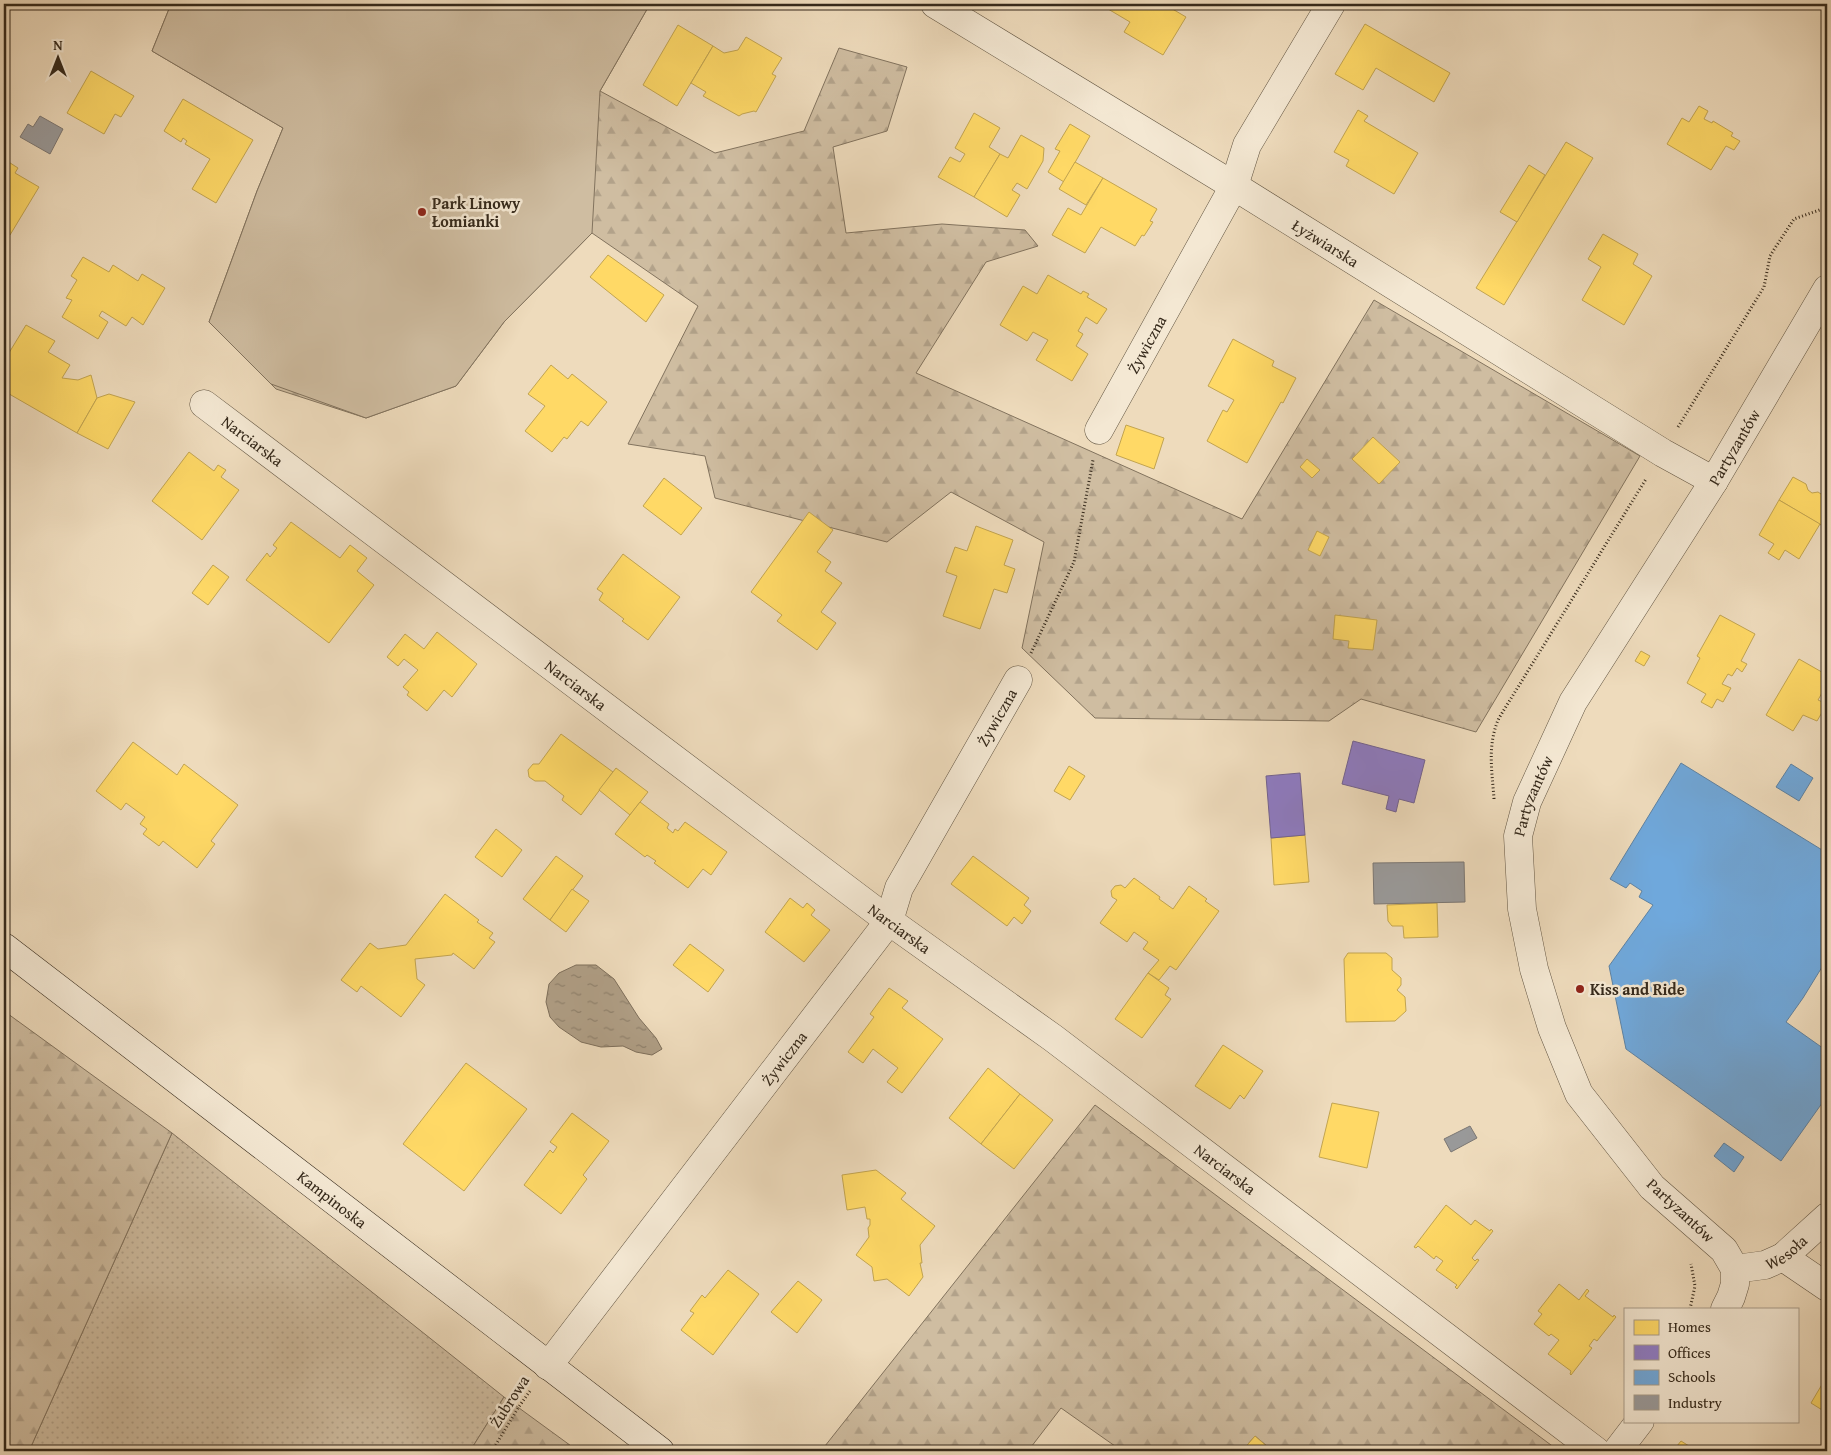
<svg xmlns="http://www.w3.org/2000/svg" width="1831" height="1455" viewBox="0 0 1831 1455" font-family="'Gentium Book Plus',serif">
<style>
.grass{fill:url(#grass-dots);stroke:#82735e}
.forest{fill:url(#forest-firs);stroke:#82735e}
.pitch{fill:#cfbda1;stroke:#82735e}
.water{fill:url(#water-ripples);stroke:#7e6f5b}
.homes{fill:#ffd966;stroke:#c2a450}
.offices{fill:#8e7cc3;stroke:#736391}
.schools{fill:#6fa8dc;stroke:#5e82a2}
.industry{fill:#999;stroke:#7b7773}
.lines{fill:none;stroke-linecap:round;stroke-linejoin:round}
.minor-casing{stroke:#635643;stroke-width:29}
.secondary-casing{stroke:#35291b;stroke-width:29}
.path{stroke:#35291b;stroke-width:3;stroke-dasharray:1 2.5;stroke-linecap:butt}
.minor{stroke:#f4e8d3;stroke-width:28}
.secondary{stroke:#f4e8d3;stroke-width:28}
.poi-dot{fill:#8f2418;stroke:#f4e8d3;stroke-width:2}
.labels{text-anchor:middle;stroke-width:5;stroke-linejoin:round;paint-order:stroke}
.poi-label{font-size:16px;font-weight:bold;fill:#35291b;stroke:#f4e8d3;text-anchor:start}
.street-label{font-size:16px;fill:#35291b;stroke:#f4e8d3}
</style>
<defs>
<pattern id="grass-dots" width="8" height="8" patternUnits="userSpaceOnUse" patternTransform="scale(1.25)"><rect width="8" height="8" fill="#cfbda1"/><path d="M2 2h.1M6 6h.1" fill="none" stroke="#b2a28a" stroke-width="1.8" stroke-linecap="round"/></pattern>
<pattern id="forest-firs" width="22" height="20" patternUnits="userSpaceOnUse" patternTransform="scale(1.25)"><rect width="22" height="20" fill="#cfbda1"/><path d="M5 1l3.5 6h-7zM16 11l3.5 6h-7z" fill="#b2a28a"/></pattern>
<pattern id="water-ripples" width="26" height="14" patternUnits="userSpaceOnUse" patternTransform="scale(1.25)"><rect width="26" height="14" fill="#af9e85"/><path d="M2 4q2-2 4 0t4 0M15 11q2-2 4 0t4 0" fill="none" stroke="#8f816c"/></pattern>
</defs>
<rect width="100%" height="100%" fill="#eedbbc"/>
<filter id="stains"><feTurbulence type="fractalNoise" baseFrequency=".004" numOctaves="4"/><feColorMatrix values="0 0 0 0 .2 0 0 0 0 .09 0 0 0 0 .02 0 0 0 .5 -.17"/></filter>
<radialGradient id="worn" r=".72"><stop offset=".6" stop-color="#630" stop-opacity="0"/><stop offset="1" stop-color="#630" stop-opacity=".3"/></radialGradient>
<polygon class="grass" points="172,1133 504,1397 470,1451 29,1451"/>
<g class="forest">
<polygon points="171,4 650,4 600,91 715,153 804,131 839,48 907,67 887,131 833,147 846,233 942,224 1025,230 1038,246 986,262 916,373 1242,519 1374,300 1640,456 1476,732 1361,699 1329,721 1095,718 1022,648 1044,542 951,492 887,542 715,498 705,456 628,444 698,306 592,233 504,322 456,386 366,418 276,389 209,322 257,191 283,128 152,51"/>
<polygon points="4,1011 172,1133 29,1451 4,1451"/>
<polygon points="1095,1105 1559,1451 1273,1451 1255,1436 1242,1451 1122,1451 1061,1408 1028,1451 821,1451"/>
<polygon points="504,1397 578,1451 470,1451"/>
</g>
<polygon class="pitch" points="171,4 650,4 600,91 592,233 504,322 456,386 366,418 271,384 209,322 257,191 283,128 152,51"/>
<polygon class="water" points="576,965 596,965 614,979 639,1018 656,1038 662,1049 652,1055 636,1052 623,1046 601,1047 581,1042 559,1027 550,1017 546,1002 549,984 559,973"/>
<g class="homes">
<polygon points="1104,4 1164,4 1186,17 1163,55 1124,32 1130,22 1103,6"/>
<polygon points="1365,24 1450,73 1434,102 1376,68 1363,90 1335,74"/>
<polygon points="678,25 713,46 677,106 643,85"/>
<polygon points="746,37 782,58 772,74 776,76 756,112 754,111 742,114 739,116 703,96 706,92 691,83 713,46 724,53 738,50"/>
<polygon points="91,71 134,96 121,117 115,114 104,134 67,113"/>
<polygon points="183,99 253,140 216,203 192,189 210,159 185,144 187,141 183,138 181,142 164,131"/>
<polygon points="1699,106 1708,111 1704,119 1712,123 1713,121 1733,133 1731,136 1740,141 1734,150 1726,146 1711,170 1667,144 1682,118 1689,122"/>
<polygon points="1358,110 1368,116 1364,121 1418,153 1394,194 1346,166 1349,160 1334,152"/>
<polygon points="974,113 1000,128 989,147 1000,154 974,197 938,177 950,157 960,162 965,154 955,148"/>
<polygon points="1070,124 1090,136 1064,182 1048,172 1060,151 1055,149"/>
<polygon points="1021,135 1044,148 1043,161 1027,189 1017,183 1012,190 1020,195 1007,217 974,197 1000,154 1008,158"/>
<polygon points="1566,142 1593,158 1504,305 1476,288"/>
<polygon points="4,159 18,168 15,173 39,187 10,235 4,231"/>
<polygon points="1075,162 1103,178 1086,205 1059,189"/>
<polygon points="1529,165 1545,175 1517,222 1500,212"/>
<polygon points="1103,178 1157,209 1150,221 1153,222 1144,236 1142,235 1135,246 1101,227 1085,253 1052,235 1068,208 1081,215"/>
<polygon points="1603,234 1638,254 1633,264 1652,276 1624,325 1582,300 1601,267 1588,259"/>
<polygon points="608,255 664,295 646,322 590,277"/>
<polygon points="83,257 109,272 113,265 138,281 142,274 165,288 143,325 132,317 126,326 102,311 99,316 108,322 98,339 62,317 72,300 66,298 77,280 71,276"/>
<polygon points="1048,275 1081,294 1083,291 1089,294 1087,297 1107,309 1097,324 1086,317 1078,331 1083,334 1076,346 1088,354 1072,381 1036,360 1048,340 1033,332 1027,341 1000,325 1023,286 1037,294"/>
<polygon points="26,325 55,341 48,352 70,365 62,378 78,380 91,375 97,398 77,433 4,391 4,361"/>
<polygon points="1233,339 1274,361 1272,366 1296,378 1283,403 1281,402 1247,463 1207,441 1223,410 1227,412 1234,400 1208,386"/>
<polygon points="551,365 568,379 572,374 607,402 588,426 581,421 567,439 564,437 552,452 525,431 545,406 528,394"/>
<polygon points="109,394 135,402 108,449 77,433 97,398"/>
<polygon points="1126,425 1164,438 1154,469 1116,455"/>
<polygon points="1373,437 1400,462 1379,484 1352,459"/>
<polygon points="189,452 214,471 218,465 226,470 221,477 239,490 202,540 152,501"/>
<polygon points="1307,459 1320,470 1312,478 1300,467"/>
<polygon points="1793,477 1806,484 1808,490 1812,493 1818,492 1827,498 1827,514 1821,525 1779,500"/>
<polygon points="664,478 702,508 681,535 643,506"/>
<polygon points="1779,500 1820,524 1799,559 1785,550 1779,560 1768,553 1774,544 1759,535"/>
<polygon points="809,512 833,530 817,552 831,562 825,571 842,583 821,612 836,623 817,650 777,621 782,615 751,592"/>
<polygon points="291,522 340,558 350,545 367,558 357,571 374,585 329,643 246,580 267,553 270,557 277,548 273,545"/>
<polygon points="976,526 1013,540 1004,565 1015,569 1007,593 994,589 980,629 943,616 957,576 946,572 955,547 967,551"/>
<polygon points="1317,531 1329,537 1320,556 1308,550"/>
<polygon points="623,554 680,597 648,640 622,621 624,619 599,600 603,593 597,589"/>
<polygon points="213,565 229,577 208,605 192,593"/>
<polygon points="1335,615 1377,620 1373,650 1348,648 1349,641 1333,639"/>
<polygon points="1720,615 1755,634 1741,661 1747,664 1742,672 1737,668 1732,676 1728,674 1722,684 1731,688 1723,702 1717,699 1712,708 1701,702 1706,694 1687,683 1700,658 1697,656"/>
<polygon points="437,632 477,664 452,697 444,690 427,711 407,695 409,692 403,687 418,670 404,659 398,666 387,657 405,634 424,649"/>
<polygon points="1641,651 1650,656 1644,666 1635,661"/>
<polygon points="1799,659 1827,675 1827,684 1818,700 1827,704 1817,721 1803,715 1793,731 1766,715"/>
<polygon points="561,734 613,772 581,815 562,800 564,796 545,781 535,781 529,777 528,770 533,764 539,764"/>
<polygon points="133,742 177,775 184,764 238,805 211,841 215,844 197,868 163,841 159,846 143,834 147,829 140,824 145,817 126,803 121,810 96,791"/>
<polygon points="1069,766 1085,776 1070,800 1054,791"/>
<polygon points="616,768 648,792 630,815 599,790"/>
<polygon points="640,802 669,824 667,828 673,833 675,829 678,831 685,822 727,852 711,875 703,869 688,888 654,863 656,861 647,855 645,857 615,834"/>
<polygon points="496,829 522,850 502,877 475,857"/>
<polygon points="1305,835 1309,882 1274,885 1271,838"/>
<polygon points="556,856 583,876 550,920 523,899"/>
<polygon points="973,856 1029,898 1024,905 1031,911 1022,924 1014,917 1007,926 951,884"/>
<polygon points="1134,878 1160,897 1159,899 1173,909 1189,886 1207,899 1205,901 1219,911 1176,970 1170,966 1159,980 1148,973 1159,960 1143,949 1148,942 1134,932 1127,942 1100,923 1117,900 1112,897 1111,891 1115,886 1121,885 1125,888"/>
<polygon points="572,889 589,901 566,932 550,920"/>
<polygon points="445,894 479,920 477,922 493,933 489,938 495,942 474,969 453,953 452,955 415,959 417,979 425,985 401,1017 361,986 357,992 341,980 370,943 378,949 406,945"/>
<polygon points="790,898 803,908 807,903 815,910 811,915 830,930 804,962 765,932"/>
<polygon points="1437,903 1438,937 1404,938 1403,926 1392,926 1388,921 1387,905"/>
<polygon points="690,944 724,970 708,992 673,965"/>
<polygon points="1348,953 1386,953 1392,958 1392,970 1401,978 1401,985 1397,990 1405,997 1406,1011 1395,1021 1346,1022 1344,959"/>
<polygon points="1148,973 1169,988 1165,995 1171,999 1142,1038 1115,1019"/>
<polygon points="889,988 908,1001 902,1008 943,1039 902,1093 887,1082 898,1068 873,1049 863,1063 848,1052 874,1017 870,1014"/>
<polygon points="1223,1045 1263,1071 1244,1099 1240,1095 1230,1109 1195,1086"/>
<polygon points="466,1063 527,1109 464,1191 403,1144"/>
<polygon points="988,1068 1020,1094 981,1144 949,1118"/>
<polygon points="1020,1094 1053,1120 1014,1169 981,1144"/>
<polygon points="1332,1103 1379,1112 1367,1168 1319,1157"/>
<polygon points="572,1113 609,1141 583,1175 587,1179 561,1214 524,1185 550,1150 553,1153 557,1147 550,1142"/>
<polygon points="876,1170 906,1193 901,1199 935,1226 920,1245 922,1263 920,1263 923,1277 909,1296 887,1279 874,1281 872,1267 856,1255 869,1237 868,1228 870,1225 870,1219 867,1219 865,1207 847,1210 842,1175"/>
<polygon points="1446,1205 1471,1225 1475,1220 1490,1231 1491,1229 1493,1231 1472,1258 1475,1261 1477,1259 1479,1260 1457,1289 1455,1287 1457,1285 1436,1270 1443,1261 1436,1256 1434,1259 1418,1246 1416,1248 1414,1247"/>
<polygon points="728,1270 759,1294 713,1355 681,1330 694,1313 690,1311 702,1295 705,1298"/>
<polygon points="798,1281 822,1300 797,1333 771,1312"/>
<polygon points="1559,1284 1579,1300 1587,1289 1589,1291 1585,1296 1613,1317 1614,1315 1616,1317 1597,1341 1594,1339 1589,1346 1592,1348 1571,1375 1570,1374 1571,1371 1548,1354 1559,1340 1551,1334 1549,1336 1534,1324 1542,1314 1538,1311"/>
<polygon points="1827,1376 1827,1413 1811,1403"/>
<polygon points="1255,1436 1270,1449 1268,1451 1242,1451"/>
<polygon points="1681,1441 1697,1451 1673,1451"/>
</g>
<g class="offices">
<polygon points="1353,741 1425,760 1414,803 1399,799 1396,812 1386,809 1389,796 1342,784"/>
<polygon points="1300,773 1305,835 1271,838 1266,776"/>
</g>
<g class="schools">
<polygon points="1681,763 1827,853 1827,959 1803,998 1786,1022 1827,1051 1827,1101 1825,1099 1781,1161 1626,1049 1609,966 1653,905 1639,897 1642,891 1630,883 1626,888 1610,879"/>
<polygon points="1791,764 1813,778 1799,801 1776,787"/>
<polygon points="1724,1143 1744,1157 1734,1172 1714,1156"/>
</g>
<g class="industry">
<polygon points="40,116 63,129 50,154 20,137 28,124 33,127"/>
<polygon points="1464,862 1465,902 1374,904 1373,863"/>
<polygon points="1470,1126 1477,1138 1451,1152 1444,1139"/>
</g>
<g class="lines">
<defs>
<g id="minor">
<path id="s1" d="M 935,4 L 1234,186 L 1663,453 L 1714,481"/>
<path id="s2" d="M 204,404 L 889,921 L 1053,1038 L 1596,1451"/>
<path id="s3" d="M 1099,430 L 1234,186 L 1247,145 L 1331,4"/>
<polyline points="1783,1257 1827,1287"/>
<path id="s4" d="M 1735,1269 L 1765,1265 L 1783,1257 L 1827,1217"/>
<path id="s5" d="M 1725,1309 L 1731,1297 L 1735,1284 L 1735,1269 L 1724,1250 L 1652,1187 L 1579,1094 L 1552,1028 L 1534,969 L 1522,909 L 1518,836 L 1527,802 L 1573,702 L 1714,481 L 1827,289"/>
<path id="s6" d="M 548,1366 L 889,921 L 899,888 L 1018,680"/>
<polyline points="1617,1451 1640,1421"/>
</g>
<g id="secondary">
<path id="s7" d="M 4,947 L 660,1451"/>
</g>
</defs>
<use href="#minor" class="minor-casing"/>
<use href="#secondary" class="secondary-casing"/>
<g class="path">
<polyline points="1678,427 1764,287 1770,256 1775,248 1794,219 1825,208 1827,204"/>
<polyline points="1031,653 1074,562 1093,460"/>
<path d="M 1494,799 C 1492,770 1487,745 1499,718 L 1646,479"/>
<polyline points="1690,1309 1695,1286 1691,1264"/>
<polyline points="492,1451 518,1408 530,1391"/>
</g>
<use href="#minor" class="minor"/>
<use href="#secondary" class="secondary"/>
</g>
<g class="poi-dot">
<circle cx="422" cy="212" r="5"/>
<circle cx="1580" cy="989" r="5"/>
</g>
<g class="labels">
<g class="poi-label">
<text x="432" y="209">Park Linowy<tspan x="432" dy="18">Łomianki</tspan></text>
<text x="1590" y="995">Kiss and Ride</text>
</g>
<g class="street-label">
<text dy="6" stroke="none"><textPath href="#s1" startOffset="458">Łyżwiarska</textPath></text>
<text dy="6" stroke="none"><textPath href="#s3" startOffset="98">Żywiczna</textPath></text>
<text dy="6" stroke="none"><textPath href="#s2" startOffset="61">Narciarska</textPath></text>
<text dy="6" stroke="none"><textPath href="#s5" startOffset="992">Partyzantów</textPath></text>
<text dy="6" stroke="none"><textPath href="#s2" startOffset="466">Narciarska</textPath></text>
<text dy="6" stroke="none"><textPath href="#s6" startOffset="792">Żywiczna</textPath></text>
<text dy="6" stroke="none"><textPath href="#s5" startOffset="588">Partyzantów</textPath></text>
<text dy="6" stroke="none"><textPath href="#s2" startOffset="871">Narciarska</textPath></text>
<text dy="6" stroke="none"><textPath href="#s6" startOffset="388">Żywiczna</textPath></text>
<text dy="6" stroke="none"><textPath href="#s2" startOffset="1276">Narciarska</textPath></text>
<text dy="6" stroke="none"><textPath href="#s7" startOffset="414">Kampinoska</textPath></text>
<text transform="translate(1681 1210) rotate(43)" y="6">Partyzantów</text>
<text dy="6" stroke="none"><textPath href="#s4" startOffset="55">Wesoła</textPath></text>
<text transform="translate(509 1401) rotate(-57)" y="6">Żubrowa</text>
</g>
</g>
<rect width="1831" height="1455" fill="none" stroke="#eedbbc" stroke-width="20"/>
<rect x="5" y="5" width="1821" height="1445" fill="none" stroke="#35291b" stroke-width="2.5"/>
<rect x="10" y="10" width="1811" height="1435" fill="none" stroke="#35291b"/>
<rect x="1624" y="1308" width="175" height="115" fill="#f4e8d3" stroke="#a89c89"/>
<rect x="1634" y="1320" width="25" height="15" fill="#ffd966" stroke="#a89c89"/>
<text x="1668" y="1332" font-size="15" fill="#35291b">Homes</text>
<rect x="1634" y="1345" width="25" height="15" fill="#8e7cc3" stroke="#a89c89"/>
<text x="1668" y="1358" font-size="15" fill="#35291b">Offices</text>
<rect x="1634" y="1370" width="25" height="15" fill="#6fa8dc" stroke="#a89c89"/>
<text x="1668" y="1382" font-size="15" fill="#35291b">Schools</text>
<rect x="1634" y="1395" width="25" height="15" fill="#999999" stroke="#a89c89"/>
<text x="1668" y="1408" font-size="15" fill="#35291b">Industry</text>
<g transform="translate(58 58)" stroke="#f4e8d3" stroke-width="4" paint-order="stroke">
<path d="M0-4L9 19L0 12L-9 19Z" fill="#35291b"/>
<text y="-8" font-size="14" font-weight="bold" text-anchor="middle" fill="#35291b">N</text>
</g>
<rect width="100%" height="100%" filter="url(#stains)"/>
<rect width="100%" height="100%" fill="url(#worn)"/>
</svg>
